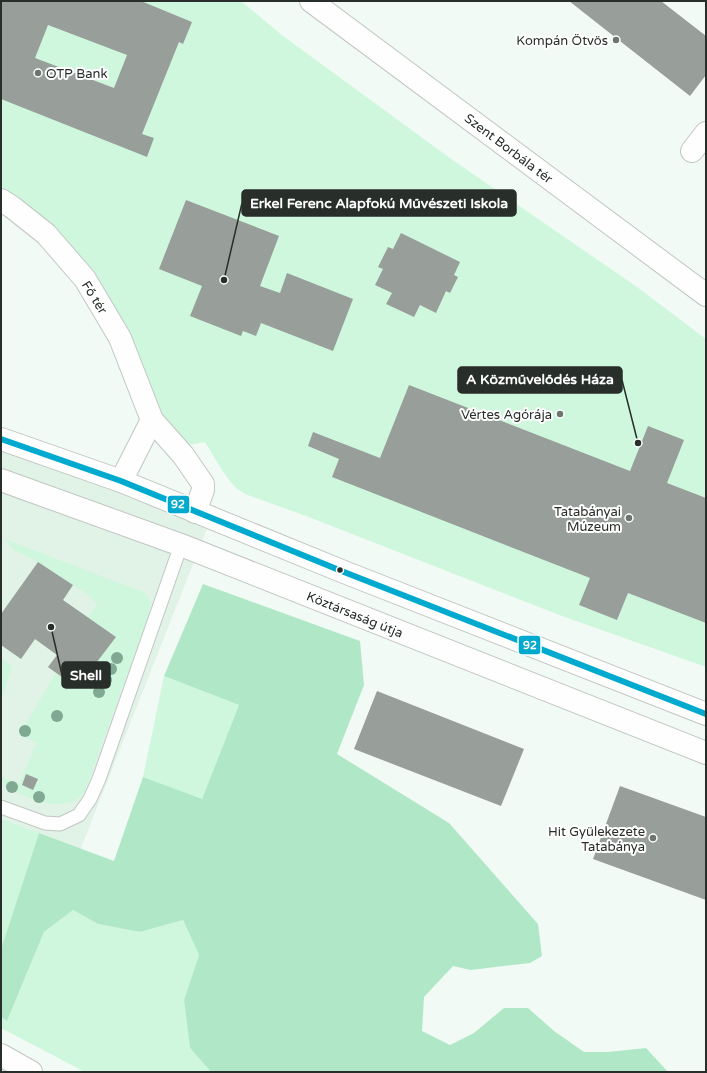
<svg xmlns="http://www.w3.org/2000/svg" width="707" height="1073" viewBox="0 0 707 1073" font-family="'Varela Round',sans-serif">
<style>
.built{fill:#e1f2e7}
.green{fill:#cff7de}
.forest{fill:#b0e8c7}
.building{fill:#989f9a;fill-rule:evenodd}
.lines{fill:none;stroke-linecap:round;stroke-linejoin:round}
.service-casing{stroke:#c1c7c3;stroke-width:15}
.minor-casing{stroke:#c1c7c3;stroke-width:24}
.tertiary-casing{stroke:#c1c7c3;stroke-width:24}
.service{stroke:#fdfefd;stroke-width:13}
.minor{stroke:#fdfefd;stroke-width:22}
.tertiary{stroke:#fdfefd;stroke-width:22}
.bus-1-casing{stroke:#fff;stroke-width:9}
.bus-1{stroke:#00a9ce;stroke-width:6}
.tree{fill:#7fa992}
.poi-dot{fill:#6e7571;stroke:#fff;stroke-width:1.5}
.bus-dot{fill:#282e2a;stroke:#fff;stroke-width:1.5}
.labels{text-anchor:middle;stroke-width:4;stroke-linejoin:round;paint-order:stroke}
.poi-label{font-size:13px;fill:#282e2a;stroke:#fff;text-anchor:end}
.street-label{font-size:13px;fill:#282e2a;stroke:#fff}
.leader{fill:none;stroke:#282e2a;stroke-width:1.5}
.callout-dot{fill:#282e2a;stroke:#fff;stroke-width:1.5}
.callout{fill:#282e2a;stroke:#282e2a;stroke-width:1.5}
.callout-label{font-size:14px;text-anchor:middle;font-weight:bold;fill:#fff}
.line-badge{stroke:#fff;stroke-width:1.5}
.badge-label{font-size:11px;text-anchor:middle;font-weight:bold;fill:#fff}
</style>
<rect width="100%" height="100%" fill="#f1faf4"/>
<polygon class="built" points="1,439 216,506 77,858 1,825"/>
<g class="green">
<polygon points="1,1 241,1 283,36 454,161 637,287 706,339 706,667 562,616 306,516 245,494 236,488 229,480 222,470 205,442 177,447 85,279 1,200"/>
<path d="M 5,539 L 145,593 L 151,602 L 149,614 L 85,791 C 82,794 80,798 76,800 C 54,812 27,796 6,788 L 1,777 L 19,784 L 37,743 L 20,734 L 56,673 L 77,688 L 116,637 L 88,617 L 97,605 L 90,596 L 38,562 L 14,550 Z"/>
<polygon points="1,658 12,666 1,701"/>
<polygon points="164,676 239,705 202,800 143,777"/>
<polygon points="1,819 39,833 1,949"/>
<polygon points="73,910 98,924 140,932 183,920 199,955 184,1000 190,1048 211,1072 85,1072 1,1028 1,1017 7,1021 44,932"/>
</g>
<polygon class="forest" points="203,584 360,641 364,685 337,754 449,823 538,924 542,956 530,963 471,970 453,966 424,997 422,1031 450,1045 474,1033 504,1008 528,1008 554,1031 584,1052 608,1052 646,1048 668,1072 211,1072 190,1048 184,1000 199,955 183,920 140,932 98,924 73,910 44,932 7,1021 1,1017 1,949 39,833 114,861 143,777 202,799 239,705 164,676"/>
<g class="building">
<path d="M 1,1 L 141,1 L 192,22 L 183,44 L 179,42 L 142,134 L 154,138 L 147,157 L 1,99 ZM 48,25 L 127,55 L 114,88 L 35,58 Z"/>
<polygon points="569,1 661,1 706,36 706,75 690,96"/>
<polygon points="186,200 279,236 260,286 280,293 287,273 353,299 333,351 261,323 256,336 243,331 241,336 190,316 202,286 159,269"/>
<polygon points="401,233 460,262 454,275 458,277 450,293 446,291 436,313 420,305 414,317 386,304 392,293 375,285 383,269 378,267 388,247 393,249"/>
<polygon points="409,385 630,471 648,426 684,440 667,483 706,498 706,623 628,593 617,620 579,605 590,578 332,477 339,459 308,446 313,432 380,458"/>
<polygon points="38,562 73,585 63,600 116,637 77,688 48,667 57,655 35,639 21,659 1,645 1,614"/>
<polygon points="377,691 524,749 501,806 354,749"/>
<polygon points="26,774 38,779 33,790 22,785"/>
<polygon points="620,786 706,817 706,900 593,859"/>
</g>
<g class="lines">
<defs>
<polyline id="service" points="1,807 45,823 60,824 79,815 90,799 99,779 181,545"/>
<g id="minor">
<polyline points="311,1 706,295"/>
<polyline points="692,151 706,133"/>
<polyline points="1,200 12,207 46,234 85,279 120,338 152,420 183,455 203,484 203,490 195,512"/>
<polyline points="121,481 152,420"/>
<polyline points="1,1055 31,1072"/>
</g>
<g id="tertiary">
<polyline points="1,439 121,481 344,572 706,714"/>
<polyline points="1,480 181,545 706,753"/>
</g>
</defs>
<use href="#service" class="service-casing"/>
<use href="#minor" class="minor-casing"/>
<use href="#tertiary" class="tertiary-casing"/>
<use href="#service" class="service"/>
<use href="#minor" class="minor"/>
<use href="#tertiary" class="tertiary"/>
<defs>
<polyline id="bus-1" points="1,439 121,481 344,572 706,714"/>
</defs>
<use href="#bus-1" class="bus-1-casing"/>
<use href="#bus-1" class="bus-1"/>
</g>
<g class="tree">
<circle cx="117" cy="658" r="6"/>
<circle cx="111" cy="669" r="6"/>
<circle cx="106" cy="680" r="6"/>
<circle cx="99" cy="692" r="6"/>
<circle cx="57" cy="716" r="6"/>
<circle cx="25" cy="731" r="6"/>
<circle cx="12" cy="787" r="6"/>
<circle cx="39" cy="797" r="6"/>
</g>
<g class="poi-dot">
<circle cx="616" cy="40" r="4"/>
<circle cx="38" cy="73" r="4"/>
<circle cx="560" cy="414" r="4"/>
<circle cx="629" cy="518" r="4"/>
<circle cx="653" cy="838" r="4"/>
</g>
<circle class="bus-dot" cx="340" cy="570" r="3.5"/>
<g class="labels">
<g class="poi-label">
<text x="608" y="45">Kompán Ötvös</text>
<text x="46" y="78" text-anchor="start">OTP Bank</text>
<text x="552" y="419">Vértes Agórája</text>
<text x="621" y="516">Tatabányai<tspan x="621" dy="15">Múzeum</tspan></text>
<text x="645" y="836">Hit Gyülekezete<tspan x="645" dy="15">Tatabánya</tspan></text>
</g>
<g class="street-label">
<text transform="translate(509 148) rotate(37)" y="5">Szent Borbála tér</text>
<text transform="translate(95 297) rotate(58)" y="5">Fő tér</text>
<text transform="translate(355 614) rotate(22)" y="5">Köztársaság útja</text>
</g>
</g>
<path class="leader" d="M224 280L242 203M638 443L622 380M51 627L62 675"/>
<g class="callout-dot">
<circle cx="224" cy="280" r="4"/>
<circle cx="638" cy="443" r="4"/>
<circle cx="51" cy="627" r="4"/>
</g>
<g class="callout">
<rect x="242" y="190" width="274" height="26" rx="4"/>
<rect x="458" y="367" width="164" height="26" rx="4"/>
<rect x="62" y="662" width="48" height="26" rx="4"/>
</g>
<g class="callout-label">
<text x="379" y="208">Erkel Ferenc Alapfokú Művészeti Iskola</text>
<text x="540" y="384">A Közművelődés Háza</text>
<text x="86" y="680">Shell</text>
</g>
<g class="line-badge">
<rect x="167" y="495" width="23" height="19" rx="4" fill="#00a9ce"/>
<rect x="518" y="635" width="23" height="20" rx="4" fill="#00a9ce"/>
</g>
<g class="badge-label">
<text x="178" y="508">92</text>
<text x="530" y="649">92</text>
</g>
<rect width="707" height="1073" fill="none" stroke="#282e2a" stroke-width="4"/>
</svg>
